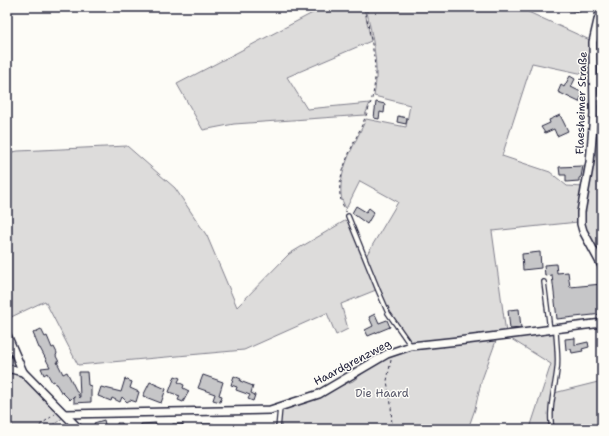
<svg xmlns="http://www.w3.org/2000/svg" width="609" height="436" viewBox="0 0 609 436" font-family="'Shantell Sans',sans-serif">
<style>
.green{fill:#dddcdb;stroke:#807f8b}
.building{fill:#c6c6c8;stroke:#22223b}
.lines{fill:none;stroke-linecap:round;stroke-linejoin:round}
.lane-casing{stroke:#22223b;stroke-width:6}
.street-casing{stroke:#22223b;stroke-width:10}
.path{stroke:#22223b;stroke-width:1;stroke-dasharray:3 3;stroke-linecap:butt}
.lane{stroke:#fdfcf7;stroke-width:3.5}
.street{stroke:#fdfcf7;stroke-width:7}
.labels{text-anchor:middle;stroke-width:3;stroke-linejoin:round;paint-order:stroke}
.street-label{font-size:11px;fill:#22223b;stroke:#fdfcf7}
.park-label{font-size:11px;fill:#5a5a6b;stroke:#fdfcf7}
</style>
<rect width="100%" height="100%" fill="#fdfcf7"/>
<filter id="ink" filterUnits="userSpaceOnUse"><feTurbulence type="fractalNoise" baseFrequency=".025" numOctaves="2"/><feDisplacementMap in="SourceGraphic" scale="8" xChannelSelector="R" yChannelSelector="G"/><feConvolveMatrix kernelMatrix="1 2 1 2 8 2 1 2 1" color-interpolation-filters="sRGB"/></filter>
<g filter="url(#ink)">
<g class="green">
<polygon points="324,7 326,12 341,7 364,7 371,41 287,77 307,109 370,103 365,115 234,124 203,130 177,84"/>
<path d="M 366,7 L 525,7 L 524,10 L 592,41 L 593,76 L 532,63 L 502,156 L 550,172 L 567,186 L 584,187 L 578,222 L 492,231 L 506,333 L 411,345 L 390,313 L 379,290 L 366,256 L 398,202 L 360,181 L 346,209 C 344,204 341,199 341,194 C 339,168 356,142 366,119 L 406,127 L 410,105 L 374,96 C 380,65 372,37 366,7 Z"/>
<polygon points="602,9 602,262 583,229 588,175 595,42"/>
<polygon points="127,146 175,188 207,236 237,307 289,254 348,219 364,257 376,290 341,304 348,329 336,335 327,313 244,350 78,365 45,301 7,319 7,153 18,151"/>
<polygon points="554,331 556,368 551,429 530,428 551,364 508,337"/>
<polygon points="497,338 481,382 475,409 468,429 279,429 281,408 353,381 387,354 411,346"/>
<polygon points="10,372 26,380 64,417 48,429 7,429 7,373"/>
<polygon points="602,381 602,429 553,429 551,420 554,393"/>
</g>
<g class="building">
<polygon points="564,7 581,7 580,12 564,9"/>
<polygon points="570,76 575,79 571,87 583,93 579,102 558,92 561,85 564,87"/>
<polygon points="376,102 385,104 384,113 380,112 379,119 374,118"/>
<polygon points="560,115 568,131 557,136 554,129 545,133 541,127 550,123 549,120"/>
<polygon points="398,116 407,118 406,124 397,122"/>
<polygon points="583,166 581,177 579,178 579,181 566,182 566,175 560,175 559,167"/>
<polygon points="356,206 366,212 369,208 374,212 367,224 352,213"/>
<polygon points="540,252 541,268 523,270 522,254"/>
<polygon points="556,264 557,273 568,272 570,287 602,284 602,314 557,319 552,275 545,276 544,265"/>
<polygon points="519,309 521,328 510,329 508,310"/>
<polygon points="375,314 379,323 387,320 390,327 368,336 365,330 373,326 369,317"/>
<polygon points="41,329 45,337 47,336 52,348 54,347 57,353 56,356 59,362 57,362 63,374 67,372 80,398 79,372 87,372 88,385 91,386 91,402 74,403 74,396 70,400 62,392 61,392 56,384 55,384 54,381 52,382 47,373 44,375 41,368 50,367 40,348 39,348 33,333"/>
<polygon points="575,338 575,345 588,342 589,347 582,349 583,351 572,353 571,349 566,350 565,339"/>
<polygon points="203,375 223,382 219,395 222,396 220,402 213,400 215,394 198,388"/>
<polygon points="175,376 180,378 178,382 184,385 183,388 189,391 183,402 178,400 180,396 169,392"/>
<polygon points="234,376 241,379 240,381 253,386 251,393 255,395 253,401 248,399 250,395 236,390 237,387 231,385"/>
<polygon points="125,379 132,382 130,388 139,392 136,402 130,400 127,402 122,397 120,402 112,398 111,401 98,396 101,387 121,392"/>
<polygon points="150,382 166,389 161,403 143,396"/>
<polygon points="104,420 106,429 96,429 94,423"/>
<polygon points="117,423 122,423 123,429 117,429"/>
<polygon points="156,423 156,429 141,429 141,424"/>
<rect x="173" y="424" width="10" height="5"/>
<rect x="203" y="424" width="10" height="5"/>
</g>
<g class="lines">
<defs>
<g id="lane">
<polyline points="348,216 378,290 388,313 411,346"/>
<polyline points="544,282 550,330"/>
<polyline points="278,429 280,407"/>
<path d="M 552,429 C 548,409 555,389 557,370 C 559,357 556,342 556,329"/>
</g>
<g id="street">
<polyline points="601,7 593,42 594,114 590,162 581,212 581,224 583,231 602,266"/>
<polyline points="7,335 23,372"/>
<polyline points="7,368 23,372 79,429"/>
<polyline points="65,414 270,410 319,394 387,354 411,346 458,341 602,323"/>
</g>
</defs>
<use href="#lane" class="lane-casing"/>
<use href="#street" class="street-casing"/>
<g class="path">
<path d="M 346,212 C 344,207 340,200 340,195 C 336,163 370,122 374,88 C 378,59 369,35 365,7"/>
<polyline points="391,360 387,381 391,404 392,429"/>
<polyline points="35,429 55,414"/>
</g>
<use href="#lane" class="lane"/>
<use href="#street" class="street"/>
</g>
</g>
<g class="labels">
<g class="street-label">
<text transform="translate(581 103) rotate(-88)" y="4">Flaesheimer Straße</text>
<text transform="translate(352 362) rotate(-28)" y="4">Haardgrenzweg</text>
</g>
<g class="park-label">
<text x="382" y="397">Die Haard</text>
</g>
</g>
<rect width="609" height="436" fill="none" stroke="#fdfcf7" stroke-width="24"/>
<rect x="12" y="12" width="585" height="412" fill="none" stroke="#22223b" stroke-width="1.5" filter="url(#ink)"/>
</svg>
